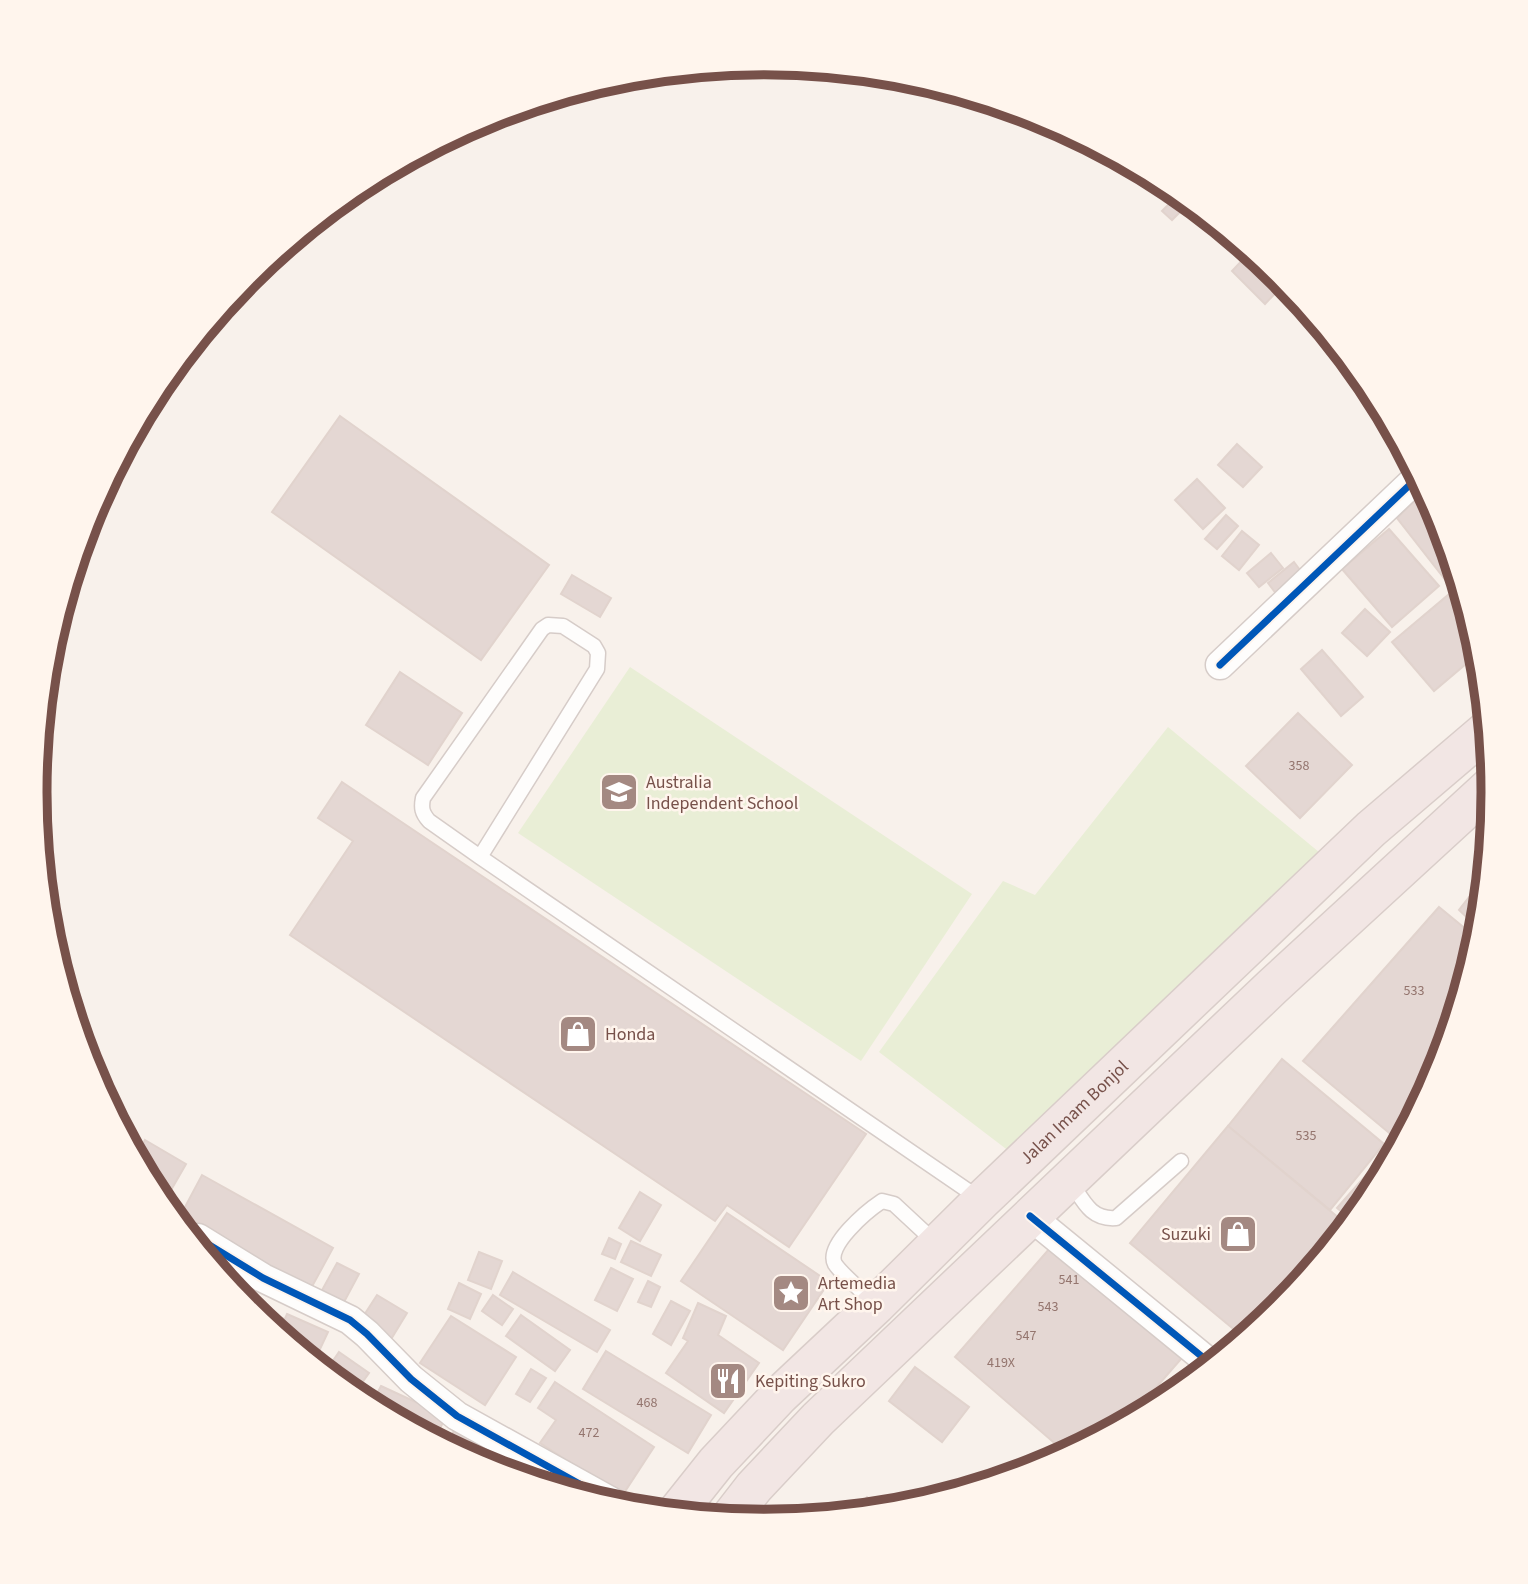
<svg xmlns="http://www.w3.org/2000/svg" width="1528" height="1584" viewBox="0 0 1528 1584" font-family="'Source Sans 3',sans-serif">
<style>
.grass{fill:#e9eed6}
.building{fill:#e4d7d3;stroke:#e1d3cd;stroke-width:2}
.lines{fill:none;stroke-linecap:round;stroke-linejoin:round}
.lane-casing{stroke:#d6ccc8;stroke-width:17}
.street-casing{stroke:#d6ccc8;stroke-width:31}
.highway-casing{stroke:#d9cdc9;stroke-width:41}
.lane{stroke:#fefdfc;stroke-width:14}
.street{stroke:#fefdfc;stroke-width:28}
.highway{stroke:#f2e6e4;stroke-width:38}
.cycleway-casing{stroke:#fff5ed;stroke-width:11}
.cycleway{stroke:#0057b8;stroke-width:7}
.labels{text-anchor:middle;stroke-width:5;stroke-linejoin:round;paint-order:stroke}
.number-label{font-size:14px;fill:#94756e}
.poi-label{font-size:18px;fill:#77514a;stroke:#fff5ed;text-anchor:start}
.street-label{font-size:18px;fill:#77514a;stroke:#fff5ed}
.rim{fill:none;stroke:#77514a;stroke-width:9}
</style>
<rect width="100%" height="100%" fill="#f8f1eb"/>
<g class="grass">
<polygon points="630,667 972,894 861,1061 518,833"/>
<polygon points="1168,727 1337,867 1035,1171 879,1052 1003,881 1035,895"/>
</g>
<g class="building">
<polygon points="1165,184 1175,190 1165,202 1157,196"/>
<polygon points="1176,197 1186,206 1172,220 1162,211"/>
<polygon points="1250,252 1285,283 1265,304 1232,271"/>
<polygon points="340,416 549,565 481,660 272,512"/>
<polygon points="1237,444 1262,467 1243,487 1218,465"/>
<polygon points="1197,479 1225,508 1203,529 1175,500"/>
<polygon points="1425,490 1438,513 1456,574 1447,582 1397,518"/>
<polygon points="1226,515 1238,526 1217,549 1205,539"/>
<polygon points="1389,529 1439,586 1392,627 1342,569"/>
<polygon points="1242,531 1259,545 1239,570 1222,556"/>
<polygon points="1271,553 1283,568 1259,587 1247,573"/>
<polygon points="1294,562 1306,578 1280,599 1268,583"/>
<polygon points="1456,574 1465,604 1447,582"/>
<polygon points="572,575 611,598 600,617 561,594"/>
<polygon points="1448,595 1470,622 1479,653 1434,691 1392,642"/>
<polygon points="1365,609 1390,632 1367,656 1342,633"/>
<polygon points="1322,650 1363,697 1341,716 1301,669"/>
<polygon points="400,672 462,713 428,765 366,725"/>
<polygon points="1298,713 1352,765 1300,818 1246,766"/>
<polygon points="342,782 866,1134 789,1247 727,1205 715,1221 290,935 353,841 318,818"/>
<polygon points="1485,877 1479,929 1459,910"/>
<polygon points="1439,907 1478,939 1446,1041 1441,1048 1444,1050 1437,1071 1400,1142 1303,1061"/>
<polygon points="1282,1059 1384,1144 1330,1210 1228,1126"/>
<polygon points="1228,1126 1346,1224 1269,1316 1243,1337 1130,1243"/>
<polygon points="145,1140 186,1164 163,1204 136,1156"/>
<polygon points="1382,1157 1389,1162 1370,1197 1351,1220 1337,1208"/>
<polygon points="202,1175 333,1248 309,1292 178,1220"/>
<polygon points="640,1192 661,1205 640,1241 619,1228"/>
<polygon points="727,1213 829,1282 783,1350 681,1281"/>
<polygon points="609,1238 621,1244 615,1259 602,1254"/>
<polygon points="1057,1240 1187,1352 1127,1421 1066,1453 955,1357"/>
<polygon points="631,1241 661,1255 651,1276 621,1262"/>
<polygon points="1325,1249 1327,1250 1279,1308 1272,1312"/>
<polygon points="479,1252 502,1261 491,1289 468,1280"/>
<polygon points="214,1262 251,1284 242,1299 213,1264"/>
<polygon points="337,1263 359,1274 343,1304 321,1292"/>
<polygon points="611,1268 633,1279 617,1311 595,1300"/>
<polygon points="513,1272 610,1330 597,1352 500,1295"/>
<polygon points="648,1281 660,1287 651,1307 638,1302"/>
<polygon points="459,1283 481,1294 470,1319 448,1309"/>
<polygon points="377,1295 407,1313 390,1341 359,1323"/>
<polygon points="493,1295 513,1309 502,1325 482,1311"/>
<polygon points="249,1300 284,1319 277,1331 248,1307 246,1304"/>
<polygon points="671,1301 690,1311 671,1345 653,1334"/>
<polygon points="698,1303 726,1316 718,1335 759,1363 724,1413 666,1373 688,1341 683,1338"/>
<polygon points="287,1314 328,1332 314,1362 279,1332"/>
<polygon points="521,1315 570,1350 555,1371 506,1336"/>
<polygon points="451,1316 516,1357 485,1405 420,1363"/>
<polygon points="606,1351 711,1415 688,1453 583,1389"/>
<polygon points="339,1352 369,1373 354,1394 326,1371"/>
<polygon points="915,1367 969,1407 942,1442 889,1401"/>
<polygon points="531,1369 546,1378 530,1402 516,1394"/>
<polygon points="555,1382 654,1447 622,1496 540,1443 556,1420 538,1408"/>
<polygon points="381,1386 446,1416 435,1439 371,1405"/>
<polygon points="461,1418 605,1502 485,1465 446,1445"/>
<polygon points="867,1497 883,1509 854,1512"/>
</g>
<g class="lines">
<defs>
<g id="lane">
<path d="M 480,857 L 597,669 L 598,653 L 594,646 L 563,626 L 548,625 L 542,629 L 423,798 C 421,808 422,813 429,821 L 480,857 L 980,1199"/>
<path d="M 1070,1181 C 1083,1200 1090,1220 1116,1218 L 1181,1161"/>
<path d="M 875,1304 C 866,1294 842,1275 835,1264 C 825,1246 867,1211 882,1201 L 894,1204 L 936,1243"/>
</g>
<g id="street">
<polyline points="1220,665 1418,477"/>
<polyline points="1030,1216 1211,1364"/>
<polyline points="198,1238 263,1278 350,1320 367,1334 411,1379 457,1416 621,1507"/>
</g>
<g id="highway">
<path id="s1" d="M 677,1512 L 716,1463 L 779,1396 L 876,1305 L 982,1200 L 1371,829 L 1487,730"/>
<polyline points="730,1518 754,1487 818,1419 1272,987 1492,785"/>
</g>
</defs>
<use href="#lane" class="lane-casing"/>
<use href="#street" class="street-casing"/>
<use href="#highway" class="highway-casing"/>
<use href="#lane" class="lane"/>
<use href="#street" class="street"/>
<use href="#highway" class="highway"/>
<defs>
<g id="cycleway">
<polyline points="1220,665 1418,477"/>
<polyline points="1030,1216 1211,1364"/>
<polyline points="198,1238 263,1278 350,1320 367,1334 411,1379 457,1416 621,1507"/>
</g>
</defs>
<use href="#cycleway" class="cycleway-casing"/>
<use href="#cycleway" class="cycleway"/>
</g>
<defs>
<symbol id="school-square" viewBox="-11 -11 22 22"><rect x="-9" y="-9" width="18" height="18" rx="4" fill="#a48982" stroke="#fff5ed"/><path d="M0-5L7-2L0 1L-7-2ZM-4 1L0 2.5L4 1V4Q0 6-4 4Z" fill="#fff"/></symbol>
<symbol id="shop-square" viewBox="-11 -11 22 22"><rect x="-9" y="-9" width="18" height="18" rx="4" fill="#a48982" stroke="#fff5ed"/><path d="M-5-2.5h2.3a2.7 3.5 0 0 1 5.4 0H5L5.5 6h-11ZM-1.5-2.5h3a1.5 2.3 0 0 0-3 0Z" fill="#fff"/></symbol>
<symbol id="sight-square" viewBox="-11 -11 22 22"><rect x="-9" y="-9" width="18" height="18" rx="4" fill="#a48982" stroke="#fff5ed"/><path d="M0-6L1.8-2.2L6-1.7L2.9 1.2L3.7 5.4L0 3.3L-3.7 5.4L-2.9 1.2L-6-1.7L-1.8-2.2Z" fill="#fff"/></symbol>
<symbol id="restaurant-square" viewBox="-11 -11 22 22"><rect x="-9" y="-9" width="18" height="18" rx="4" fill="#a48982" stroke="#fff5ed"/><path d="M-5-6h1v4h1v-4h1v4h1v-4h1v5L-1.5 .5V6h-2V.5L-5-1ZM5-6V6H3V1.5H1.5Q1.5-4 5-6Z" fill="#fff"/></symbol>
</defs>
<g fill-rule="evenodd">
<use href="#school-square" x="597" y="770" width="44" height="44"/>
<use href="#shop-square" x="556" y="1012" width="44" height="44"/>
<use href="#shop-square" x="1216" y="1212" width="44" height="44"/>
<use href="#sight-square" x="769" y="1271" width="44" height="44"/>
<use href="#restaurant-square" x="706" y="1359" width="44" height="44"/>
</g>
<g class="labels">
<g class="number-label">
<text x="1299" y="770">358</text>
<text x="1414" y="995">533</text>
<text x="1306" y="1140">535</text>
<text x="1069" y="1284">541</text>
<text x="1048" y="1311">543</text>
<text x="1026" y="1340">547</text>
<text x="1001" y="1367">419X</text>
<text x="647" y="1407">468</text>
<text x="589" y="1437">472</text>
</g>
<g class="poi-label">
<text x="646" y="788">Australia<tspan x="646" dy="21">Independent School</tspan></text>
<text x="605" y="1040">Honda</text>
<text x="1211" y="1240" text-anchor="end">Suzuki</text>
<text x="818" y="1289">Artemedia<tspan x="818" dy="21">Art Shop</tspan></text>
<text x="755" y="1387">Kepiting Sukro</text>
</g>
<g class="street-label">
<text dy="6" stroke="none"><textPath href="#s1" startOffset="564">Jalan Imam Bonjol</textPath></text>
</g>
</g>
<path d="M0 0H1528V1584H0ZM47 792a717 717 0 1 1 1434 0a717 717 0 1 1-1434 0Z" fill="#fff5ed" fill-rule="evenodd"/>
<path class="rim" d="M47 792a717 717 0 1 1 1434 0a717 717 0 1 1-1434 0Z"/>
</svg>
